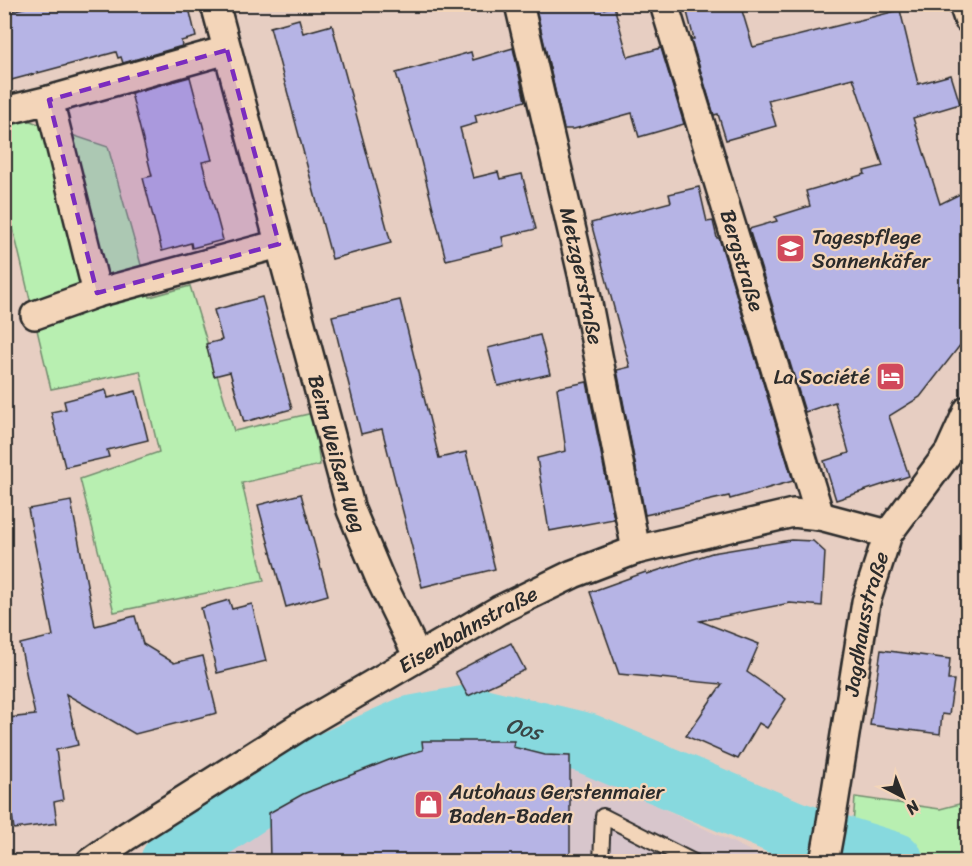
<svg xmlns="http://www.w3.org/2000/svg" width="972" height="866" viewBox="0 0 972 866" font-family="Sriracha,sans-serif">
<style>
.built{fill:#d8c6cc}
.green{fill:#b8efb1;stroke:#728d6e;stroke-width:1.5}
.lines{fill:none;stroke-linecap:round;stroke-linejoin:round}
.river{stroke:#87d9de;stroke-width:60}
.building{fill:#b6b4e5;stroke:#2b2b2b;stroke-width:1.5}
.lane-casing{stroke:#2b2b2b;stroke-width:18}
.street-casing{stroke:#2b2b2b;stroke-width:32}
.lane{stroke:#f3d5b9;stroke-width:14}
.street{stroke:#f3d5b9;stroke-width:27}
.marked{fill:#7b2cbf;fill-opacity:0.2;stroke:#7b2cbf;stroke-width:4.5;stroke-dasharray:12 8;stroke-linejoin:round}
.labels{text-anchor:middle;stroke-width:4.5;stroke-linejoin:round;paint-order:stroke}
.poi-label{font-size:21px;fill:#2b2b2b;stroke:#f3d5b9;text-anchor:start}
.street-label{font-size:21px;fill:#2b2b2b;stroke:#f3d5b9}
.water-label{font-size:22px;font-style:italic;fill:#394546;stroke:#f3d5b9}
</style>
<rect width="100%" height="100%" fill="#e7cec2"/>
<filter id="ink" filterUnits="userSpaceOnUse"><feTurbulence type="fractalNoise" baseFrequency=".0167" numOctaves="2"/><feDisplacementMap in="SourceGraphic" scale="12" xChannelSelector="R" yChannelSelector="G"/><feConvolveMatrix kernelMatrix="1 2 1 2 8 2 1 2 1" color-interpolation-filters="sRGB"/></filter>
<g filter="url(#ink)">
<polygon class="built" points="424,733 521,739 771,861 196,862 281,798"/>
<g class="green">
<polygon points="30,121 108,147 150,297 190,286 234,431 313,413 320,465 242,483 264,581 114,612 80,479 159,452 140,371 51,389 5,194 4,123"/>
<polygon points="855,797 940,809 967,802 967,861 940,861 852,841"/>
</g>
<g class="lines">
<path class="river" id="s1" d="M 170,862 L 184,848 L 280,784 L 410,726 L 469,715 L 586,743 L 794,831 L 894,862"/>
</g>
<g class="building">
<polygon points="39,4 188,4 196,37 181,41 182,46 123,63 121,57 118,58 116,52 4,82 4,13"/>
<polygon points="535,4 603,4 603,9 614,6 628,57 661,48 684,124 639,137 632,113 574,129 564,129"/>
<polygon points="685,4 740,4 753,47 900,10 918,84 951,75 960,104 913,118 940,204 968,190 968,335 920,397 889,416 909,476 836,500 824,461 849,453 835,402 805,412 749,229 777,221 775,217 810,206 806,191 865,174 864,171 883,166 853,78 768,100 776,126 726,140 718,114 714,115 691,39 694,39"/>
<polygon points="299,19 303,33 332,25 391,243 332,259 270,27"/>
<polygon points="513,48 525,101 475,115 477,123 460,128 473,178 498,172 500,179 522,174 536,229 502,237 504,246 446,260 416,141 396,73 471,52 473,60"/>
<polygon points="190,77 212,160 202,162 223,240 192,248 191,243 162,251 143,178 152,176 131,93"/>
<polygon points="699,187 707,222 713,221 717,238 719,238 793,481 730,499 729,496 645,515 617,370 630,367 591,223 671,202 669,194"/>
<polygon points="262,297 292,409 244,422 230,372 214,376 206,344 222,340 214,310"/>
<polygon points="400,300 439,458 466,452 495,569 422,587 382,429 361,434 332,316"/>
<polygon points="540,335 550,374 498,386 488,348"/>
<polygon points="587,382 614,519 549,531 537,458 566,451 557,388"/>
<polygon points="106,390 108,398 136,391 148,440 107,450 109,457 65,467 51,412 66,409 64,401"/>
<polygon points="301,494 328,595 286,607 258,505"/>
<polygon points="71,501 95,626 135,616 143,644 174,663 203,656 217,713 135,734 66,694 78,745 56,750 63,800 54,802 57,823 14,829 11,808 4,809 4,727 9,727 8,718 35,715 20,644 53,636 28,509"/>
<polygon points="791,540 813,541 825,552 822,606 790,603 700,621 759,644 747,672 786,699 767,728 759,723 738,759 686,736 722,684 619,674 590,592 646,572 647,574 712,553"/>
<polygon points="229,600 232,609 252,604 266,661 217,673 201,608"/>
<polygon points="511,643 525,670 468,696 455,672"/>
<polygon points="881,650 950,659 948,680 954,680 949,715 942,714 940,734 870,725"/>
<polygon points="422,741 514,741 513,747 545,755 570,756 570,861 270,861 269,813 303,794 389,760 423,750"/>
</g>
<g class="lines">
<defs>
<polyline id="lane" points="601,862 603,816 694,862"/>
<g id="street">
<path id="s2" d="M 215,4 L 351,510 L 380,579 L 418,657"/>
<path id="s3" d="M 519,4 L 583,278 L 636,550"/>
<path id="s4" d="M 664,4 L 820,516"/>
<polyline points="963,4 968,19"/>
<polyline points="4,111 49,100"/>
<polyline points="97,293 49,100 227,50"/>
<polyline points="35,315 97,293 279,244"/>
<path id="s5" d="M 90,862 L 127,836 L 299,727 L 499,610 L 573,574 L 636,550 L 793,513 L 820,516 L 888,534"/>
<path id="s6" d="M 824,862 L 830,829 L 866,602 L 888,534 L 949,452 L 968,410"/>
</g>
</defs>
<use href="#lane" class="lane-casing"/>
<use href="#street" class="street-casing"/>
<use href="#lane" class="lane"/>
<use href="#street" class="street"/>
</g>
</g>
<path class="marked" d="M 227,50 L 279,244 L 97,293 L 49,100 Z"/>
<defs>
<symbol id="school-square" viewBox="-11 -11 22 22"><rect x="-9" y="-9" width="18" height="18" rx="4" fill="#d1495b" stroke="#f3d5b9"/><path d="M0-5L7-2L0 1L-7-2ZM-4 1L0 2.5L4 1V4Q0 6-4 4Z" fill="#fff"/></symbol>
<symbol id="hotel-square" viewBox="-11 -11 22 22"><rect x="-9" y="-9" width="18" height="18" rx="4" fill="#d1495b" stroke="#f3d5b9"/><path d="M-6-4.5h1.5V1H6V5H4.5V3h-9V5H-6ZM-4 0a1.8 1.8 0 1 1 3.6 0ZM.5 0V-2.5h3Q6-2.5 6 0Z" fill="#fff"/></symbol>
<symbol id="shop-square" viewBox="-11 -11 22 22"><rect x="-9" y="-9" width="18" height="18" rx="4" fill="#d1495b" stroke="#f3d5b9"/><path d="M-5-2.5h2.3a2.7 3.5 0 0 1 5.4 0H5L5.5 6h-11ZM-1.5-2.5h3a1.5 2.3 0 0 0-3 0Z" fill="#fff"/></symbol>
</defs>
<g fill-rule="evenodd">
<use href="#school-square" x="774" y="232" width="33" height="33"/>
<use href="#hotel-square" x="874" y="360" width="33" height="33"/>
<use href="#shop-square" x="412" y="788" width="33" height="33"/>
</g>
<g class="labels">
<g class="poi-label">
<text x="812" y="244">Tagespflege<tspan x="812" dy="24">Sonnenkäfer</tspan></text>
<text x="870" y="384" text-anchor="end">La Société</text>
<text x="449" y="799">Autohaus Gerstenmaier<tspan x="449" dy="24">Baden-Baden</tspan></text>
</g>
<g class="street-label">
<text dy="7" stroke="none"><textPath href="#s4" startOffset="268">Bergstraße</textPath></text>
<text dy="7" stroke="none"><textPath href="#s3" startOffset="279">Metzgerstraße</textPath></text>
<text dy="7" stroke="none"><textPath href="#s2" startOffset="466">Beim Weißen Weg</textPath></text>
<text dy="7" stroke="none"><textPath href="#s6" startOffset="242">Jagdhausstraße</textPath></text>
<text dy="7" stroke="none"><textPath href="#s5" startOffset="444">Eisenbahnstraße</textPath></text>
</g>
<g class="water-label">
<text dy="8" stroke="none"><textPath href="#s1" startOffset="394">Oos</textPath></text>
</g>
</g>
<rect width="972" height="866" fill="none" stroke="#f3d5b9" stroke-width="24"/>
<rect x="12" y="12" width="948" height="842" fill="none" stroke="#2b2b2b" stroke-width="2" filter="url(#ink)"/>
<g transform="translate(903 797) rotate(138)" stroke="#f3d5b9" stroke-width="4.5" paint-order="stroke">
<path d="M0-4.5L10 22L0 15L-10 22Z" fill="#2b2b2b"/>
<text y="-9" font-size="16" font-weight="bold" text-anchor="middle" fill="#2b2b2b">N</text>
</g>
</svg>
